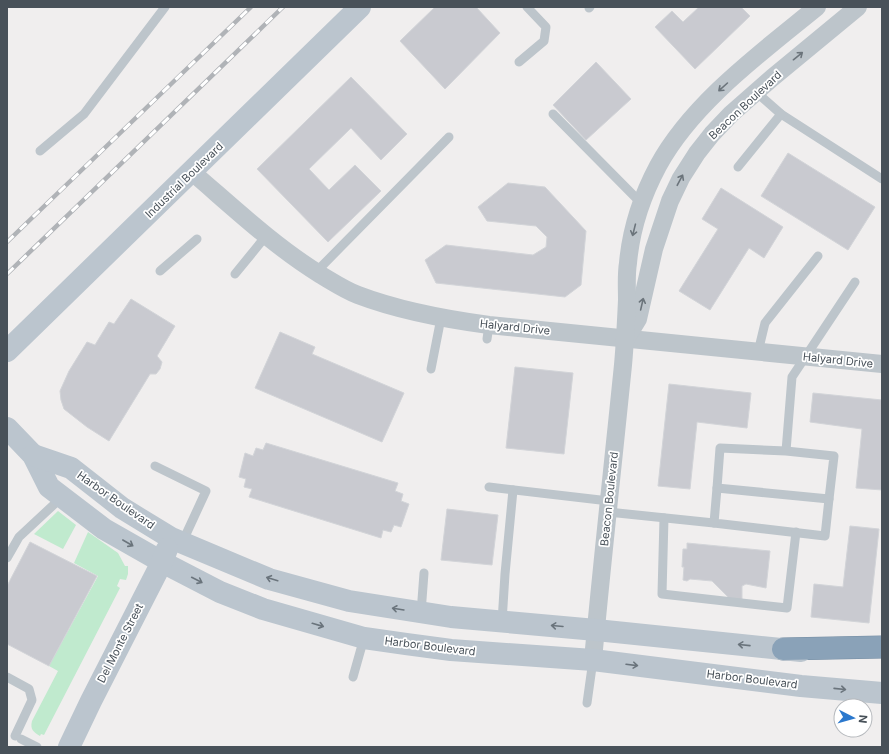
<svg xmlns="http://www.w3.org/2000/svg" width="889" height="754" viewBox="0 0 889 754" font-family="Inter,sans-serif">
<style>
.green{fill:#c0eace}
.building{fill:#c9cad0;stroke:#d2d4d8}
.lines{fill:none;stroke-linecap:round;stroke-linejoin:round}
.highway-casing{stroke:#758da3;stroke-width:23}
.lane{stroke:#bdc5cb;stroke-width:9}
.street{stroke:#bdc5cb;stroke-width:18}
.secondary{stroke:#bbc5ce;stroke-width:22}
.highway{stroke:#8aa2b8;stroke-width:22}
.rail-casing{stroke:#b0b3b7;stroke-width:4.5}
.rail{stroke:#fff;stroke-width:3;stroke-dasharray:9;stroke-linecap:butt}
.oneway{stroke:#6b747b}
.oneway2{stroke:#6a747c}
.labels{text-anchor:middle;stroke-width:3.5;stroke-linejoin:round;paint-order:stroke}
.street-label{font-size:11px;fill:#485159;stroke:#fff}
</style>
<rect width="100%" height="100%" fill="#f0eeee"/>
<g class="green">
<polygon points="58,511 76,525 63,549 34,534"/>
<path d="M 88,532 L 118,553 L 125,566 L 128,566 L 128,574 L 126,580 L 120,579 L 117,586 L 120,588 L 44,735 L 41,734 L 40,736 C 33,732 30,729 32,721 L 58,671 L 49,666 L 98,576 L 74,563 Z"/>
</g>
<g class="building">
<polygon points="435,7 476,7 500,33 445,89 400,41"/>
<polygon points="699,7 741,7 750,16 695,69 655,27 672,11 683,22"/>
<polygon points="596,62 631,99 586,140 553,105"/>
<polygon points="351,77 407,134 381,160 351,128 309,169 329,190 355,165 381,191 328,242 257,169"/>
<polygon points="788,153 875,207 848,250 761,196"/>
<polygon points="508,183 545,187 586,231 581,285 565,297 436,283 425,260 446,245 533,255 546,247 547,237 536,226 487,221 478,207"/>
<polygon points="721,188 783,227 764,258 749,248 710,310 679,291 718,229 702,219"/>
<polygon points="131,299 175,326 157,356 162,362 160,369 156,374 150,374 109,441 87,427 64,409 61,400 60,391 69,371 87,342 95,345 109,322 114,324"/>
<polygon points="280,332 315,347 312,354 404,393 382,442 255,388"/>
<polygon points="515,367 573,373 564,454 506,448"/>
<polygon points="669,384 751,393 747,428 697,422 690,489 658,486"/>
<polygon points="813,393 882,400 882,490 856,488 862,429 810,422"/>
<polygon points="266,443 398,483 395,491 403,494 401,501 409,504 401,527 394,525 391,532 383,530 381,538 249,497 252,489 244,487 246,479 239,477 245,453 253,456 256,448 263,450"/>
<polygon points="447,509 498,515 492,565 441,560"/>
<polygon points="850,526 879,529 869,623 811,617 814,584 843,587"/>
<polygon points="30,542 97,576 49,666 7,644 7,586"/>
<polygon points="687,543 770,551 766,588 746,584 742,586 742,600 730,599 712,581 690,579 687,581 683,580 684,567 682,567 683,549 687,549"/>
</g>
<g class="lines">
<defs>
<polyline id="highway" points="783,649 882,647"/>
</defs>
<use href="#highway" class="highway-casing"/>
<g class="lane">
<polyline points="589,8 590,7"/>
<polyline points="519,62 544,41 546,27 527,7"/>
<polyline points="756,92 781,114 882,179"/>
<polyline points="553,114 642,204"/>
<polyline points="40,151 84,114 165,7"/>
<polyline points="738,167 781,114"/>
<polyline points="160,271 197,239"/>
<polyline points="316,272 449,137"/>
<polyline points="235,274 266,236"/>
<polyline points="487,339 489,325"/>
<polyline points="758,352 765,323 818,256"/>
<polyline points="431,369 441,318"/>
<polyline points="786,451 720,448 717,488 829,499 834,456 786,451 792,377 855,282"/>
<polyline points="155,466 206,491 182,543"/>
<polyline points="489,487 609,501"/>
<polyline points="717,488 714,523 825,536 829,499"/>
<polyline points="608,512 714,523"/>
<polyline points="664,518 662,594 787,608 796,532"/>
<polyline points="7,558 19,537 62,497"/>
<polyline points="421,613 424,573"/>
<polyline points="502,622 505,574 513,490"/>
<polyline points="7,677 29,689 32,700 15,736"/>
<polyline points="353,677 364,638"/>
<polyline points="587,703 593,660"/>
<polyline points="21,739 37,747"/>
</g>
<g class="street">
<path d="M 192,172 C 234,208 274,246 321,275 C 333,282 345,290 358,295 C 400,311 444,319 489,325 L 882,364"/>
<polyline points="627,337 638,319 654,249 670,201 681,178 697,153 712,134 731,114 772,78 858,7"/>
<path d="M 593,660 C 602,562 613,464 623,365 C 625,343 626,322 627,300 C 627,288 626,275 628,263 C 631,229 642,196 658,166 C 692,103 762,52 817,7"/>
</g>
<g class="secondary">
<polyline points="7,351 360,7"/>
<polyline points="7,428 33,455 49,487 104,529 162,562 220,592 263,609 364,638 406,644 451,650 593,660 801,686 882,693"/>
<polyline points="33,455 71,468 122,508 171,538 269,579 349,601 451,617 596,630 801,651"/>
<polyline points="69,747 91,701 162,562 167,549"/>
</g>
<use href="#highway" class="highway"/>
<defs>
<g id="rail">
<polyline points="7,242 251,7"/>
<polyline points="7,274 283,7"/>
</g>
</defs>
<use href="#rail" class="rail-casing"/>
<use href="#rail" class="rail"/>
</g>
<defs><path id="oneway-shaft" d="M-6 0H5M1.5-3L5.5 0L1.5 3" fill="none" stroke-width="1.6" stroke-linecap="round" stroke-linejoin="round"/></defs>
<g class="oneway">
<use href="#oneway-shaft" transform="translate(798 56) rotate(-39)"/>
<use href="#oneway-shaft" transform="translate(723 87) rotate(138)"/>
<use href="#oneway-shaft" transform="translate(680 180) rotate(-62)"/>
<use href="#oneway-shaft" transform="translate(634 230) rotate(104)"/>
<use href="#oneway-shaft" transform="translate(642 304) rotate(-77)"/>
</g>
<g class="oneway2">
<use href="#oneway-shaft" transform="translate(128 543) rotate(30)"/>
<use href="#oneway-shaft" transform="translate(272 579) rotate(-163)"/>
<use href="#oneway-shaft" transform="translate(197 580) rotate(27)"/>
<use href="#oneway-shaft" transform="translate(398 609) rotate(-171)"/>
<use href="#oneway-shaft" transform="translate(318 625) rotate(16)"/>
<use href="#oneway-shaft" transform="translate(557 626) rotate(-175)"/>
<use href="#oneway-shaft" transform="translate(744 645) rotate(-174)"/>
<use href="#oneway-shaft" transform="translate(632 665) rotate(7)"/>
<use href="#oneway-shaft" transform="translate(840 689) rotate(6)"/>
</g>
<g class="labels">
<g class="street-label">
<text transform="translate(745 105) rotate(-43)" y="4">Beacon Boulevard</text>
<text transform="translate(184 180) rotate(-44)" y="4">Industrial Boulevard</text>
<text transform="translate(515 327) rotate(6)" y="4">Halyard Drive</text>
<text transform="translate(838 360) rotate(6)" y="4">Halyard Drive</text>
<text transform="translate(609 499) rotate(-84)" y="4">Beacon Boulevard</text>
<text transform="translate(116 500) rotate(35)" y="4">Harbor Boulevard</text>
<text transform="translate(120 643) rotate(-63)" y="4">Del Monte Street</text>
<text transform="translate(430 646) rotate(7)" y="4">Harbor Boulevard</text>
<text transform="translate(752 679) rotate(7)" y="4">Harbor Boulevard</text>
</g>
</g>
<rect width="889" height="754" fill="none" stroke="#485159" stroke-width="16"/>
<g transform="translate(853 718) rotate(96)"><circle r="19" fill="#ffffff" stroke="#b6b9bd"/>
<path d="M0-3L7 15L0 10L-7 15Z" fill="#2b78cd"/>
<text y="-6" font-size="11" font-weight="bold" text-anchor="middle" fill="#485159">N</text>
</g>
</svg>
